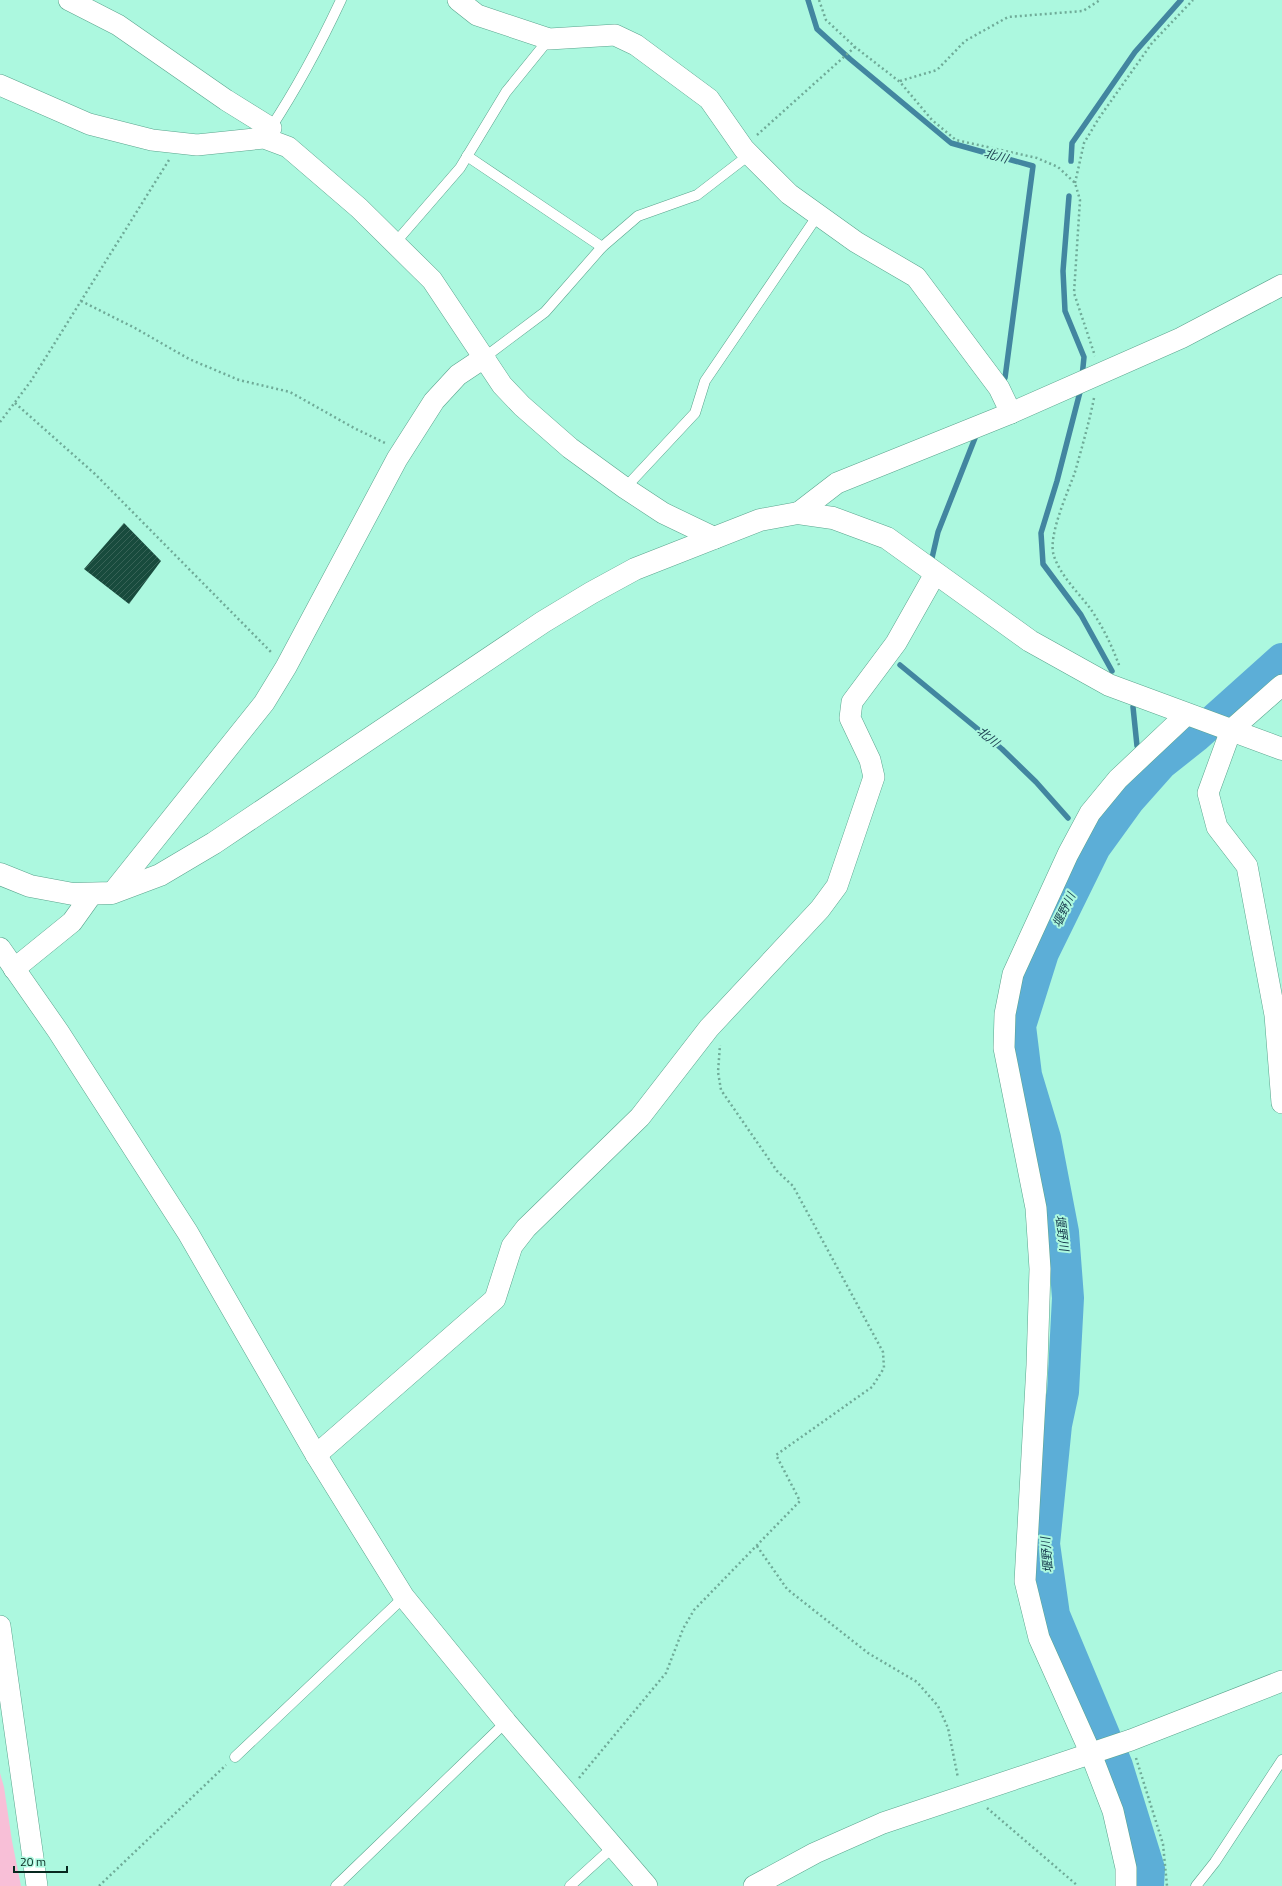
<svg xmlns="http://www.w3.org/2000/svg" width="1282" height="1886" viewBox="0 0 1282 1886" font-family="'Titillium Web','Noto Sans JP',sans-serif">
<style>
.green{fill:#f8bfd7}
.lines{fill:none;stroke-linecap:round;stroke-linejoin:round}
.stream{stroke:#4286a0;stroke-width:5.5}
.river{stroke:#5caed7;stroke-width:32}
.building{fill:url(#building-hatch)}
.lane-casing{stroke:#5aa48d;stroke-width:11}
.street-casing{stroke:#5aa48d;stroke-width:22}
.secondary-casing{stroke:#5aa48d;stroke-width:23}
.path{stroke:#6fab98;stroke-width:2.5;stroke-dasharray:2 3;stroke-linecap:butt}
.lane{stroke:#fff;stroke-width:10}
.street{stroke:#fff;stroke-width:21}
.secondary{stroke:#fff;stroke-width:22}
.labels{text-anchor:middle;stroke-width:4;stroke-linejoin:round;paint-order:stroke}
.water-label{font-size:12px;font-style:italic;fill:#1c4152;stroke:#acf8df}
</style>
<defs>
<pattern id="building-hatch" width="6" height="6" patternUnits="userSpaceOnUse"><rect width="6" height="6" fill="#184b3d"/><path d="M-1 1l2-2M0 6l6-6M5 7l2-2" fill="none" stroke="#376256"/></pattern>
</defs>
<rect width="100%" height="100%" fill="#acf8df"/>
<polygon class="green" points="0,1773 4,1787 12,1841 21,1886 0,1886"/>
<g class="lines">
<g class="stream">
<polyline points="808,0 817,29 850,59 951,143 1033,166 1005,378"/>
<polyline points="1071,161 1072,143 1135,52 1181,0"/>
<polyline points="1069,196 1063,271 1065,311 1084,357 1082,377"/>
<polyline points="1081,388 1057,481 1041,533 1043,564 1081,615 1112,671"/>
<polyline points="932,558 938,532 975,438"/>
<polyline points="900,665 1002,749 1036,782 1068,818"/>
<polyline points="1133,707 1137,746"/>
<polyline points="1129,800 1131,785"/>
</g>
<polyline class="river" points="1148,1886 1149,1869 1117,1766 1054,1615 1044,1544 1056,1425 1063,1392 1068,1298 1063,1232 1045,1138 1026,1075 1020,1026 1043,953 1095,847 1129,800 1161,764 1195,737 1282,659"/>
</g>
<polygon class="building" points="124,523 161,561 129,604 84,569"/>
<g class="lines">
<defs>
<g id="lane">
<path d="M 270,129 C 297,88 320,45 341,0"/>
<polyline points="467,156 602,247"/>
<polyline points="395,243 460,168 506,92 549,39"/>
<polyline points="485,357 545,312 602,247 638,216 697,195 749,155"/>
<polyline points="625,488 695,413 705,381 818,215"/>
<polyline points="235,1757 404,1597"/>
<polyline points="336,1886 506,1722"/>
<polyline points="570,1886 613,1847"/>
<polyline points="1196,1886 1215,1862 1282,1760"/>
</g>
<g id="street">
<polyline points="69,0 118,25 226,100 271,128"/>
<polyline points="458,0 477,15 549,39 615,35 636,45 709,99 744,149 789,194 856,242 916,277 999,388 1011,413"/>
<polyline points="0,85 89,124 152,140 197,145 264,138 288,147 359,208 432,280 502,385 522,406 570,448 625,488 663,513 715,538"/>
<polyline points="798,513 837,483 1011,413 1181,338 1282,285"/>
<polyline points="1282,685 1231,730 1208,793 1217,827 1247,866 1275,1015 1282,1103"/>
<polyline points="112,893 264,703 286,667 397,459 434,401 458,375 485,357"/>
<polyline points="0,948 58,1031 188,1233 316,1455 404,1597 506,1722 647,1886"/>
<polyline points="14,969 72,922 92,894"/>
<polyline points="316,1455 495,1299 512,1246 526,1228 640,1117 709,1028 820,909 837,886 874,777 870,760 850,718 852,702 896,643 935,574"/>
<polyline points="0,1626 37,1886"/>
<polyline points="754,1886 815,1853 883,1823 1131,1740 1282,1681"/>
<polyline points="1126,1886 1126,1868 1113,1811 1091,1754 1039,1638 1025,1581 1037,1365 1040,1269 1036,1208 1004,1048 1005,1014 1013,974 1068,854 1090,813 1118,779 1187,714"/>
</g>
<polyline id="secondary" points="0,874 30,886 73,894 112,893 160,875 214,843 543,622 591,593 635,569 760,520 798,513 833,518 887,538 1030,641 1109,685 1282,749"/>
</defs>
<use href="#lane" class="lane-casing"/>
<use href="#street" class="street-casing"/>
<use href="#secondary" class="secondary-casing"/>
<g class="path">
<polyline points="819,0 826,20 855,47 900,82 932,120 956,140 1037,158 1058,167 1075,183 1080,200 1074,293 1095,356"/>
<polyline points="900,81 937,70 965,41 1008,17 1083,11 1100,0"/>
<polyline points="757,135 855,47"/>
<polyline points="1075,183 1084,143 1099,118 1152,43 1193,0"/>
<polyline points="81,301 135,328 189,359 239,380 290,392 354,428 385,443"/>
<path d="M 1094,398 C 1089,423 1082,447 1075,472 C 1068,492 1047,537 1054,556 C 1061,577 1080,594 1092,611 C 1104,629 1113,648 1120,668"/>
<polyline points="15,403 95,474 272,653"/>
<polyline points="0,422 31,381 169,160"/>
<polyline points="757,1546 787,1589 868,1653 917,1682 938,1706 948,1728 958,1778"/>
<polyline points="1136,1758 1163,1844 1167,1886"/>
<polyline points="579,1778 666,1673 683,1629 694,1610 800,1501 776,1455 872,1387 884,1368 883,1352 793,1186 777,1171 721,1090 718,1072 720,1045"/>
<polyline points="987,1808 1078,1886"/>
<polyline points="99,1886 226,1765"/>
</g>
<use href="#lane" class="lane"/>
<use href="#street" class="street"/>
<use href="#secondary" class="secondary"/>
</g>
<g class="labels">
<g class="water-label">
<text transform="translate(996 156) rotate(16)" y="4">北川</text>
<text transform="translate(988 737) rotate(39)" y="4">北川</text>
<text transform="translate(1064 910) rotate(-64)" y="4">堰野川</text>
<text transform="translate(1062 1233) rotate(83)" y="4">堰野川</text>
<text transform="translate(1047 1555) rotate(-95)" y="4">堰野川</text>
</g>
</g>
<path d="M14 1866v6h53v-6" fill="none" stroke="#07281f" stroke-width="2"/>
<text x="20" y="1866" font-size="12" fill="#07281f" stroke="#acf8df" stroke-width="3" paint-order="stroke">20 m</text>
</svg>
